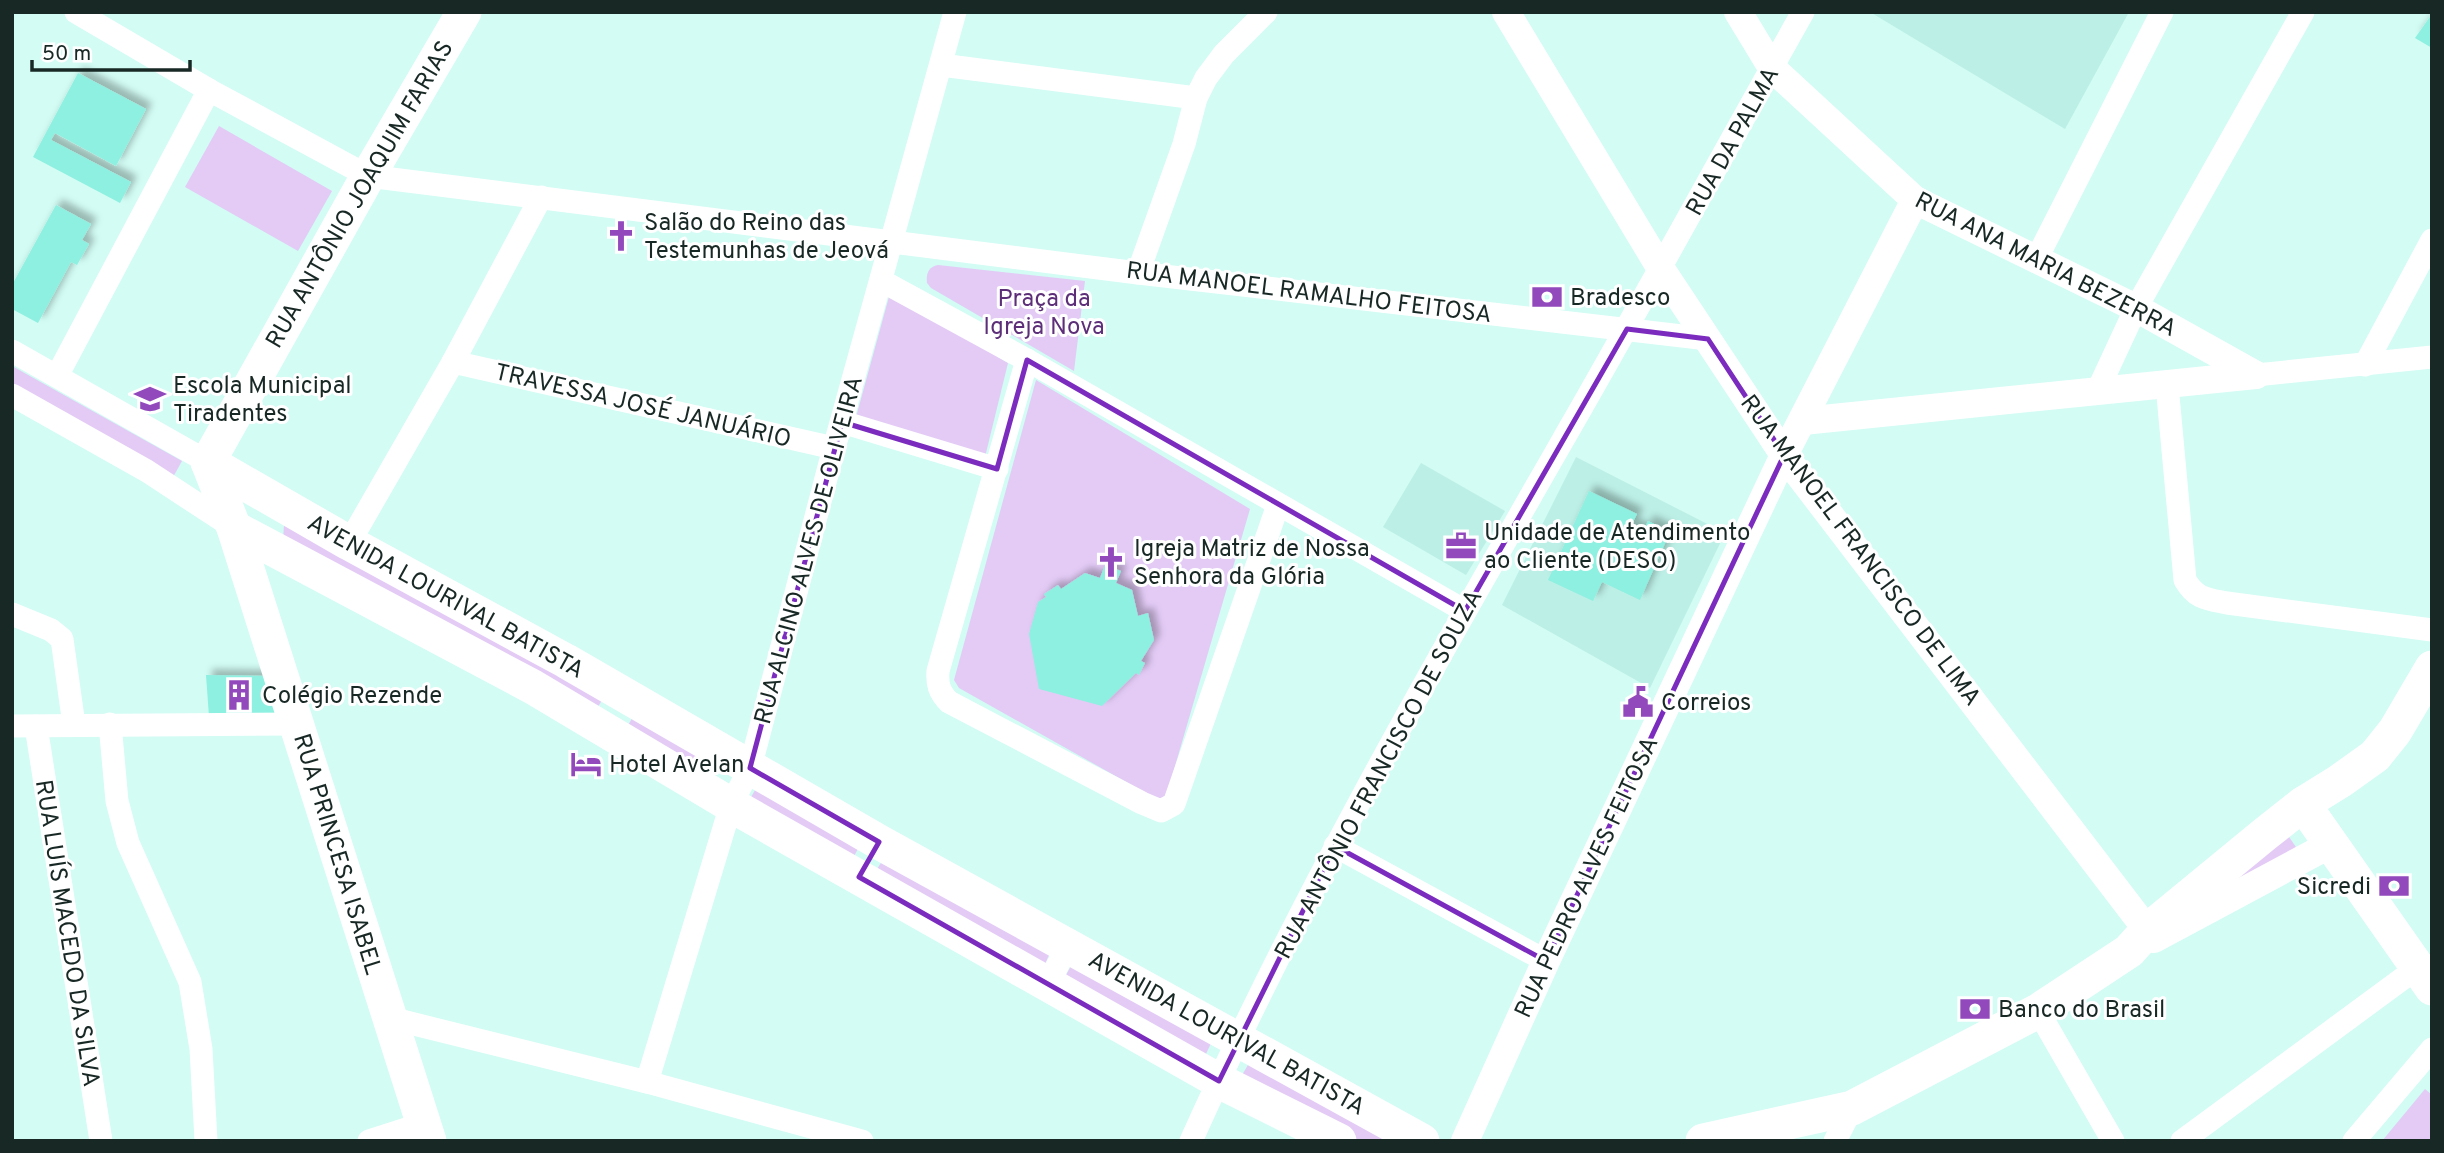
<svg xmlns="http://www.w3.org/2000/svg" width="2444" height="1153" viewBox="0 0 2444 1153" font-family="Overpass,sans-serif">
<style>
.built{fill:#bcefe6}
.green{fill:#e3cbf6}
.building{fill:#8ef0e0;filter:url(#shadow)}
.lines{fill:none;stroke-linecap:round;stroke-linejoin:round}
.minor{stroke:#fff;stroke-width:23}
.tertiary{stroke:#fff;stroke-width:28}
.primary{stroke:#fff;stroke-width:35}
.marked{fill:none;stroke:#7b2cbf;stroke-width:5;stroke-linejoin:round}
.labels{text-anchor:middle;stroke-width:6;stroke-linejoin:round;paint-order:stroke}
.street-label{font-size:24px;fill:#182825;stroke:#fff}
.poi-label{font-size:24px;fill:#182825;stroke:#fff;text-anchor:start}
.park-label{font-size:24px;fill:#5d2f79;stroke:#fff}
</style>
<defs>
<filter id="shadow"><feDropShadow dx="6" dy="-6" stdDeviation="3.5" flood-color="#0004"/></filter>
</defs>
<rect width="100%" height="100%" fill="#d2fcf4"/>
<g class="built">
<polygon points="1870,12 2129,12 2065,129"/>
<polygon points="1576,457 1725,533 1650,688 1502,605"/>
<polygon points="1421,463 1505,511 1466,575 1383,527"/>
</g>
<g class="green">
<polygon points="219,126 332,191 298,251 185,187"/>
<path d="M 938,265 L 1085,281 L 1074,371 L 931,288 L 927,283 C 926,274 928,267 938,265 Z"/>
<polygon points="890,293 1008,363 985,457 856,417"/>
<polygon points="12,366 182,461 172,479 12,390"/>
<polygon points="1036,380 1250,509 1166,797 1160,801 959,688 954,680"/>
<polygon points="284,525 605,695 595,712 283,541"/>
<polygon points="637,710 718,759 708,776 624,732"/>
<polygon points="758,785 861,843 851,862 747,804"/>
<polygon points="2285,831 2300,853 2189,915"/>
<polygon points="884,858 1052,948 1042,971 874,874"/>
<polygon points="1074,960 1213,1039 1205,1056 1065,977"/>
<polygon points="1251,1060 1395,1141 1352,1141 1242,1075"/>
<polygon points="2425,1089 2432,1095 2432,1141 2382,1141"/>
</g>
<g class="building">
<polygon points="2432,14 2432,48 2415,38"/>
<polygon points="78,73 146,109 116,166 55,133 51,140 131,182 120,203 33,157"/>
<polygon points="56,205 91,224 82,240 89,244 77,265 71,262 38,323 12,309 12,285"/>
<polygon points="1589,491 1637,514 1632,524 1644,530 1648,521 1670,532 1640,600 1602,582 1593,601 1548,580"/>
<polygon points="1105,565 1121,571 1116,583 1132,590 1138,616 1148,613 1154,640 1141,661 1145,663 1139,675 1136,673 1102,706 1039,689 1029,634 1038,602 1046,597 1044,594 1058,585 1061,589 1085,573 1100,578"/>
<polygon points="206,675 265,676 277,715 209,716"/>
</g>
<g class="lines">
<g class="minor">
<polyline points="76,12 209,90 368,176 1138,273 1708,339"/>
<polyline points="941,65 1196,98"/>
<polyline points="2037,258 2162,12"/>
<polyline points="1138,273 1184,144 1196,98 1206,78 1224,54 1266,12"/>
<polyline points="882,281 1027,360 1465,611"/>
<polyline points="12,351 208,462"/>
<path d="M 1027,360 L 938,671 C 937,684 939,692 949,702 L 1142,803 L 1161,811 L 1174,804 L 1278,505"/>
<polyline points="453,362 834,448"/>
<polyline points="2365,365 2432,240"/>
<polyline points="2256,375 2432,357"/>
<polyline points="57,376 209,90"/>
<path d="M 2167,385 L 2185,580 C 2196,599 2207,599 2227,603 L 2432,630"/>
<polyline points="2097,392 2136,308 2303,12"/>
<polyline points="12,395 147,471 234,528"/>
<polyline points="842,422 997,469"/>
<polyline points="349,543 453,362 541,197"/>
<polyline points="12,614 51,630 62,639 74,725"/>
<polyline points="110,724 117,801 128,843 190,982 201,1049 206,1141"/>
<polyline points="12,726 298,724"/>
<polyline points="36,726 101,1141"/>
<polyline points="1335,846 1546,961"/>
<polyline points="1047,985 1068,946"/>
<polyline points="2038,1011 2113,1141"/>
<polyline points="390,1018 647,1082 862,1141"/>
<polyline points="647,1082 731,805 750,768 834,448 955,12"/>
<polyline points="369,1141 422,1124"/>
<path d="M 1191,1141 C 1304,889 1442,651 1579,412 C 1655,279 1728,145 1803,12"/>
<polyline points="1835,1141 1852,1108"/>
<polyline points="2182,1141 2417,968"/>
<polyline points="2354,1141 2432,1049"/>
</g>
<g class="tertiary">
<polyline points="1506,12 1661,269 1784,455 2154,939 2331,844"/>
<polyline points="1738,12 1772,68 1915,200 2136,308 2256,375"/>
<polyline points="1803,421 2256,375"/>
<polyline points="1465,1141 1546,961 1784,455 1915,200"/>
</g>
<g class="primary">
<polyline points="208,462 349,543 566,661 879,842 1422,1141"/>
<polyline points="234,528 533,687 731,805 1219,1081 1339,1141"/>
<polyline points="2303,804 2432,988"/>
<polyline points="429,1141 234,528 208,462 368,176 464,12"/>
<polyline points="1703,1141 1852,1108 2038,1011 2129,951 2147,931 2265,834 2303,804 2340,781 2375,756 2395,731 2432,668"/>
</g>
</g>
<path class="marked" d="M 1627,329 L 1708,339 L 1784,455 L 1546,961 L 1335,846 L 1219,1081 L 859,877 L 879,842 L 750,768 L 842,422 L 997,469 L 1027,360 L 1465,611 Z"/>
<defs>
<symbol id="church-bare" viewBox="-9 -9 18 18"><path d="M-1.2-6h2.4v3.5h3.3v2.4h-3.3V6h-2.4V-.1h-3.3v-2.4h3.3Z" fill="#9149bc" stroke="#fff" stroke-width="2.5" paint-order="stroke"/></symbol>
<symbol id="bank-bare" viewBox="-9 -9 18 18"><path d="M-6-4H6V4H-6ZM0-2.3a2.3 2.3 0 1 0 0 4.6a2.3 2.3 0 1 0 0-4.6Z" fill="#9149bc" stroke="#fff" stroke-width="2.5" paint-order="stroke"/></symbol>
<symbol id="school-bare" viewBox="-9 -9 18 18"><path d="M0-5L7-2L0 1L-7-2ZM-4 1L0 2.5L4 1V4Q0 6-4 4Z" fill="#9149bc" stroke="#fff" stroke-width="2.5" paint-order="stroke"/></symbol>
<symbol id="office-bare" viewBox="-9 -9 18 18"><path d="M-6-3h4V-5.5h4V-3h4V5H-6ZM-1-4.5V-3h2v-1.5ZM-6 0V1H6V0Z" fill="#9149bc" stroke="#fff" stroke-width="2.5" paint-order="stroke"/></symbol>
<symbol id="building-bare" viewBox="-9 -9 18 18"><path d="M-4-6H4V6H1V3H-1V6H-4ZM-2.5-4.3h1.7v1.8h-1.7ZM.8-4.3h1.7v1.8H.8ZM-2.5-1h1.7V.8h-1.7ZM.8-1h1.7V.8H.8Z" fill="#9149bc" stroke="#fff" stroke-width="2.5" paint-order="stroke"/></symbol>
<symbol id="civic-bare" viewBox="-9 -9 18 18"><path d="M-.6-6.5H3V-4.5H.6V-3L4-1V1h2V6H-6V1h2V-1L-.6-3ZM-1.2 2.5V6h2.4V2.5Z" fill="#9149bc" stroke="#fff" stroke-width="2.5" paint-order="stroke"/></symbol>
<symbol id="hotel-bare" viewBox="-9 -9 18 18"><path d="M-6-4.5h1.5V1H6V5H4.5V3h-9V5H-6ZM-4 0a1.8 1.8 0 1 1 3.6 0ZM.5 0V-2.5h3Q6-2.5 6 0Z" fill="#9149bc" stroke="#fff" stroke-width="2.5" paint-order="stroke"/></symbol>
</defs>
<g fill-rule="evenodd">
<use href="#church-bare" x="599" y="214" width="44" height="44"/>
<use href="#bank-bare" x="1525" y="275" width="44" height="44"/>
<use href="#school-bare" x="128" y="377" width="44" height="44"/>
<use href="#office-bare" x="1439" y="524" width="44" height="44"/>
<use href="#church-bare" x="1089" y="540" width="44" height="44"/>
<use href="#building-bare" x="217" y="673" width="44" height="44"/>
<use href="#civic-bare" x="1616" y="680" width="44" height="44"/>
<use href="#hotel-bare" x="564" y="742" width="44" height="44"/>
<use href="#bank-bare" x="2372" y="864" width="44" height="44"/>
<use href="#bank-bare" x="1953" y="987" width="44" height="44"/>
</g>
<g class="labels">
<g class="street-label">
<text transform="translate(1732 141) rotate(-61)" y="8">RUA DA PALMA</text>
<text transform="translate(359 194) rotate(-60)" y="8">RUA ANTÔNIO JOAQUIM FARIAS</text>
<text transform="translate(2046 264) rotate(27)" y="8">RUA ANA MARIA BEZERRA</text>
<text transform="translate(1309 292) rotate(7)" y="8">RUA MANOEL RAMALHO FEITOSA</text>
<text transform="translate(643 405) rotate(13)" y="8">TRAVESSA JOSÉ JANUÁRIO</text>
<text transform="translate(808 550) rotate(-75)" y="8">RUA ALCINO ALVES DE OLIVEIRA</text>
<text transform="translate(1861 550) rotate(53)" y="8">RUA MANOEL FRANCISCO DE LIMA</text>
<text transform="translate(446 596) rotate(29)" y="8">AVENIDA LOURIVAL BATISTA</text>
<text transform="translate(1378 774) rotate(-62)" y="8">RUA ANTÔNIO FRANCISCO DE SOUZA</text>
<text transform="translate(338 854) rotate(73)" y="8">RUA PRINCESA ISABEL</text>
<text transform="translate(1586 877) rotate(-65)" y="8">RUA PEDRO ALVES FEITOSA</text>
<text transform="translate(68 933) rotate(81)" y="8">RUA LUÍS MACEDO DA SILVA</text>
<text transform="translate(1227 1033) rotate(29)" y="8">AVENIDA LOURIVAL BATISTA</text>
</g>
<g class="poi-label">
<text x="644" y="230">Salão do Reino das<tspan x="644" dy="28">Testemunhas de Jeová</tspan></text>
<text x="1570" y="305">Bradesco</text>
<text x="173" y="393">Escola Municipal<tspan x="173" dy="28">Tiradentes</tspan></text>
<text x="1484" y="540">Unidade de Atendimento<tspan x="1484" dy="28">ao Cliente (DESO)</tspan></text>
<text x="1134" y="556">Igreja Matriz de Nossa<tspan x="1134" dy="28">Senhora da Glória</tspan></text>
<text x="262" y="703">Colégio Rezende</text>
<text x="1661" y="710">Correios</text>
<text x="609" y="772">Hotel Avelan</text>
<text x="2371" y="894" text-anchor="end">Sicredi</text>
<text x="1998" y="1017">Banco do Brasil</text>
</g>
<g class="park-label">
<text x="1044" y="306">Praça da<tspan x="1044" dy="28">Igreja Nova</tspan></text>
</g>
</g>
<rect width="2444" height="1153" fill="none" stroke="#182825" stroke-width="28"/>
<path d="M32 60v10h158v-10" fill="none" stroke="#182825" stroke-width="3.5"/>
<text x="42" y="60" font-size="21" fill="#182825" stroke="#ffffff" stroke-width="5" paint-order="stroke">50 m</text>
</svg>
